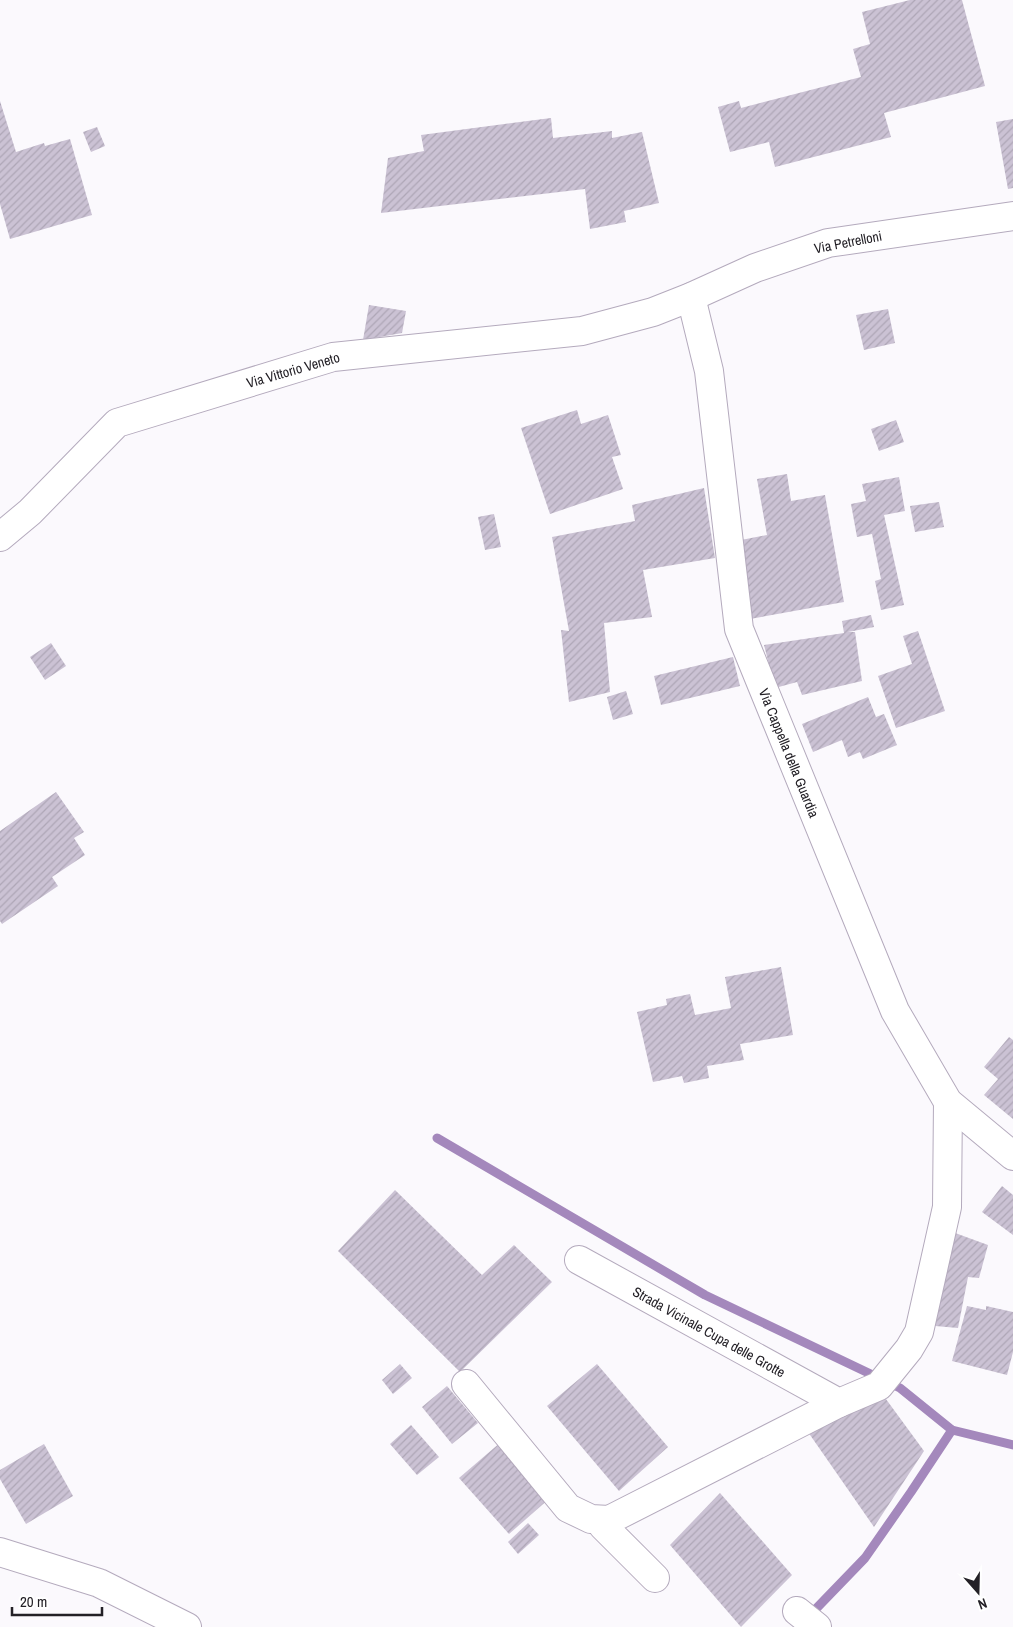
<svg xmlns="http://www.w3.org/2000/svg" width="1013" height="1627" viewBox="0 0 1013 1627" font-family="'Archivo Narrow',sans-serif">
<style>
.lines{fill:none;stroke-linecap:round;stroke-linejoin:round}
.stream{stroke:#a488bc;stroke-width:9}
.building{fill:url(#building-hatch)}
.minor-casing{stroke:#b4aabd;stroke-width:30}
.minor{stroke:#fff;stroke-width:28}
.labels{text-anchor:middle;stroke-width:4;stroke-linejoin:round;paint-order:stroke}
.street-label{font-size:14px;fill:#232026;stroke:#fff}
</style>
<defs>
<pattern id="building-hatch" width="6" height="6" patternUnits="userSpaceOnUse" patternTransform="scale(1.25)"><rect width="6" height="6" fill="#cbc2d4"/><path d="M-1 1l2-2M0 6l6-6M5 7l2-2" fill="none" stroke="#aea6b6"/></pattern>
</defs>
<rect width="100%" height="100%" fill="#fbf9fd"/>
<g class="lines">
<g class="stream">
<polyline points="437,1138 705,1295 900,1388 952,1430 1013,1445"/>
<polyline points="809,1616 865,1558 911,1492 952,1430"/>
</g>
</g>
<g class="building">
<polygon points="910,0 962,0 985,86 884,113 891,137 775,167 769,142 730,152 718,107 739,101 741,108 861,77 853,49 870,44 862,12"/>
<polygon points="0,101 16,152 44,143 45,146 70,139 92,215 10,239 0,204"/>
<polygon points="551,118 553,138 612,131 612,138 642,132 659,203 624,211 626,222 590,229 585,189 381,213 388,158 424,151 421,135"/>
<polygon points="1013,119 1013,188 1008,189 996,122"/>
<polygon points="97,127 105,146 91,152 83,132"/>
<polygon points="369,305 406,311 402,333 363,340"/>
<polygon points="888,309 895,343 864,350 856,315"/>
<polygon points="577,410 581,424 608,415 621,455 612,457 623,489 550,514 521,428"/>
<polygon points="896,420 904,442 879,451 871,429"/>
<polygon points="787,474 791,501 825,495 844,602 750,619 736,541 767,535 757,479"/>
<polygon points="899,477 905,511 884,515 904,605 881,610 875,581 881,579 872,534 857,537 851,504 866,501 862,484"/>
<polygon points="704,488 715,558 643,570 652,617 604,623 610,692 569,702 561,630 569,631 552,537 635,521 632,505"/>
<polygon points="939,502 944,527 915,532 910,506"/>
<polygon points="494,514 501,547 485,550 478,517"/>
<polygon points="871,615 874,627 848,632 855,632 862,681 802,695 797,682 775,688 764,645 844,633 842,621"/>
<polygon points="918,631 945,711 896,728 878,676 912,664 903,636"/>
<polygon points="51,643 66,666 45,680 30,657"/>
<polygon points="733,657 740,686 661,705 654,676"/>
<polygon points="626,691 633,714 613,720 607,697"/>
<polygon points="868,697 876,717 884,714 897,745 863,759 860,752 848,757 842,740 813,752 802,724"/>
<polygon points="56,792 84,832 74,838 85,855 52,877 58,886 2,924 0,921 0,831"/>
<polygon points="781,967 793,1035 740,1044 744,1060 707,1066 709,1078 684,1083 682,1076 653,1082 637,1012 667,1005 666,999 690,994 695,1015 731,1008 725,977"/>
<polygon points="1009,1037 1013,1040 1013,1119 984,1095 998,1079 984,1067"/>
<polygon points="1002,1186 1013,1195 1013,1235 982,1212"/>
<polygon points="395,1190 482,1275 514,1245 552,1282 460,1372 338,1251"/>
<polygon points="947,1230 988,1245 979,1278 968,1277 958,1328 924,1325"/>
<polygon points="967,1306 986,1310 986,1306 1013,1312 1013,1352 1007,1375 952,1361"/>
<polygon points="400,1364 412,1378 393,1394 382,1380"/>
<polygon points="597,1364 668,1447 619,1491 547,1406"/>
<polygon points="447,1386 478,1423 452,1444 422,1407"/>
<polygon points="883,1395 924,1451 874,1527 808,1432"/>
<polygon points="411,1425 439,1457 417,1475 390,1444"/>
<polygon points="501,1442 550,1498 509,1534 459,1478"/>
<polygon points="44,1444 73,1496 26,1524 0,1479 0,1470"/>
<polygon points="720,1493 792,1575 741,1627 670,1545"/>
<polygon points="528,1523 539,1535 518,1554 508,1542"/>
</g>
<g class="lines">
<defs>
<g id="minor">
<polyline points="691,297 709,371 739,629 895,1011 948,1102 1013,1156"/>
<polyline points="0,537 30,512 117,423 333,357 582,331 653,312 691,297 755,268 828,243 1013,216"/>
<polyline points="579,1260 839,1403 879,1386 909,1349 919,1332 947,1207 948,1102"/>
<polyline points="466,1384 568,1508 591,1519 609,1520"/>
<polyline points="0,1552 99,1583 187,1627"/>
<polyline points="655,1578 603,1526 609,1520 839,1403"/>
<polyline points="797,1611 817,1627"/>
</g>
</defs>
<use href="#minor" class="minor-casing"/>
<use href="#minor" class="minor"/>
</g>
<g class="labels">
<g class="street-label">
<text transform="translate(848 242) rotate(-11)" y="5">Via Petrelloni</text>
<text transform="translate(293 370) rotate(-16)" y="5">Via Vittorio Veneto</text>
<text transform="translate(789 753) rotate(68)" y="5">Via Cappella della Guardia</text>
<text transform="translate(709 1332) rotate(29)" y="5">Strada Vicinale Cupa delle Grotte</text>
</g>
</g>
<g transform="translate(978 1592) rotate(160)" stroke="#ffffff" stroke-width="4" paint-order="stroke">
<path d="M0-4L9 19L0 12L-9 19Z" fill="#232026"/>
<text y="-8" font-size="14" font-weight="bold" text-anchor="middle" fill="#232026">N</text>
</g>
<path d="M12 1607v8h90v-8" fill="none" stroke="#232026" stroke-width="2.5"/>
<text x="20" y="1607" font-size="15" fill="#232026" stroke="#ffffff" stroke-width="4" paint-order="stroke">20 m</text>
</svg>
